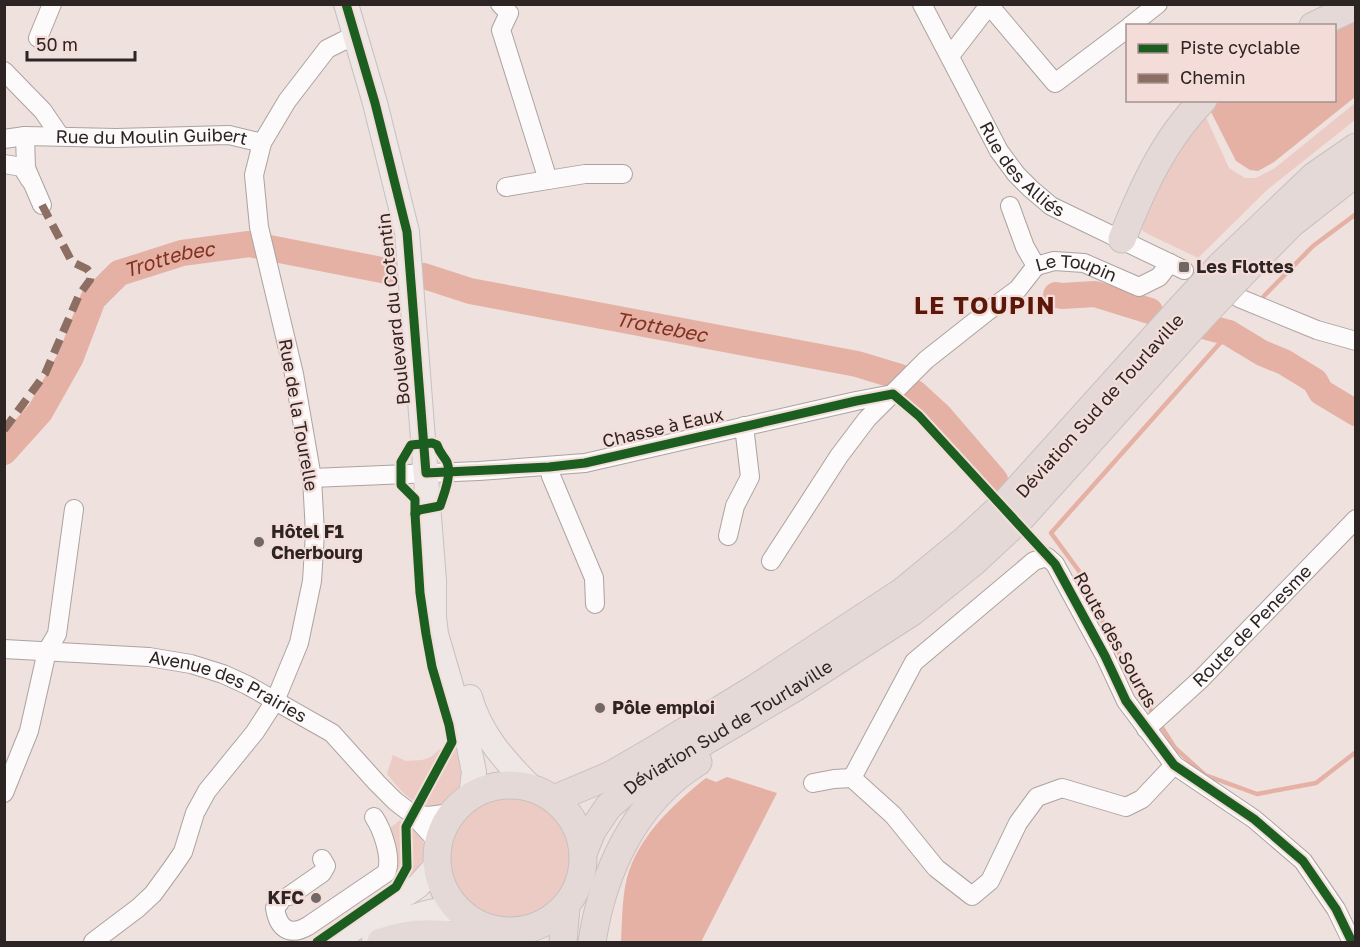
<svg xmlns="http://www.w3.org/2000/svg" width="1360" height="947" viewBox="0 0 1360 947" font-family="'Golos Text',sans-serif">
<style>
.green{fill:#eccbc4}
.water{fill:#e5b1a5}
.lines{fill:none;stroke-linecap:round;stroke-linejoin:round}
.stream{stroke:#e5b1a5;stroke-width:4.5}
.river{stroke:#e5b1a5;stroke-width:26}
.minor-casing{stroke:#aca3a0;stroke-width:20}
.major-casing{stroke:#c7c1bf;stroke-width:26}
.highway-casing{stroke:#c7c1bf;stroke-width:29}
.minor{stroke:#fcfafa;stroke-width:18}
.major{stroke:#efe7e5;stroke-width:24}
.highway{stroke:#e5d9d7;stroke-width:27}
.highway-bridge-casing{stroke:#c7c1bf;stroke-width:29;stroke-linecap:butt}
.highway-bridge{stroke:#e5d9d7;stroke-width:27}
.quiet{stroke:#8d6e63;stroke-width:8;stroke-dasharray:15 8;stroke-linecap:butt}
.cycleway-casing{stroke:#f4ddd8;stroke-width:13}
.cycleway{stroke:#1b5e20;stroke-width:9}
.poi-dot{fill:#716764;stroke:#f4ddd8;stroke-width:2}
.labels{text-anchor:middle;stroke-width:4.5;stroke-linejoin:round;paint-order:stroke}
.street-label{font-size:18px;fill:#2d2523;stroke:#f4ddd8}
.poi-label{font-size:18px;font-weight:bold;fill:#2d2523;stroke:#f4ddd8;text-anchor:start}
.water-label{font-size:20px;font-style:italic;fill:#823121;stroke:#f4ddd8}
.district-label{font-size:24px;font-weight:bold;letter-spacing:1.5px;fill:#5a170a;stroke:#f4ddd8}
</style>
<rect width="100%" height="100%" fill="#eee1de"/>
<g class="green">
<path d="M 1355,103 L 1355,120 L 1268,189 L 1198,258 C 1189,253 1146,234 1143,231 C 1130,214 1192,131 1204,113 L 1229,168 L 1245,178 L 1256,178 L 1275,168 Z"/>
<path d="M 457,746 C 462,765 467,799 440,805 C 430,807 422,805 413,800 C 403,795 395,783 387,774 L 393,755 L 406,761 L 422,760 L 431,757 L 440,749 Z"/>
<circle cx="510" cy="858" r="60"/>
<polygon points="400,820 402,822 405,866 398,878 390,828"/>
<path d="M 410,826 C 437,847 423,867 402,884 L 411,867 Z"/>
</g>
<g class="water">
<polygon points="1355,21 1355,97 1274,162 1258,171 1250,170 1236,161 1210,110 1220,101 1334,100 1335,32"/>
<path d="M 727,777 L 777,793 L 701,942 L 621,942 C 622,924 622,905 625,887 C 633,841 671,806 706,778 L 716,782 Z"/>
</g>
<g class="lines">
<g class="stream">
<polyline points="1264,296 1313,246 1356,214"/>
<polyline points="1154,716 1108,633 1079,571 1051,533 1236,325"/>
<polyline points="1159,723 1175,748 1205,775 1257,794 1316,783 1356,752"/>
</g>
<g class="river">
<path id="s1" d="M 424,276 L 470,291 L 857,364 L 900,377"/>
<polyline points="1056,295 1062,296 1095,294 1150,311"/>
<polyline points="1207,327 1229,333 1262,353 1284,362 1315,381 1321,392 1356,413"/>
<polyline points="915,393 939,415 995,480"/>
<path id="s2" d="M 4,452 L 40,412 L 71,357 L 93,299 L 119,273 L 182,253 L 249,244 L 397,273"/>
</g>
<defs>
<g id="minor">
<polyline points="500,4 509,13 501,30 548,180 585,174 623,174"/>
<path id="s3" d="M 922,4 L 999,151 L 1016,174 L 1031,189 L 1051,206 L 1184,270"/>
<polyline points="989,5 1055,83 1128,28"/>
<polyline points="1130,26 1158,4"/>
<polyline points="38,38 52,4"/>
<polyline points="950,56 990,4"/>
<polyline points="4,71 43,111 60,136"/>
<polyline points="25,136 26,168 42,205"/>
<path id="s4" d="M 4,139 L 25,136 L 116,138 L 229,135 L 262,143 L 287,101 L 327,49 L 355,35"/>
<polyline points="4,164 22,167 30,180"/>
<polyline points="506,187 548,180"/>
<polyline points="1010,206 1025,247 1036,266"/>
<polyline points="1239,298 1317,330 1356,341"/>
<polyline points="549,467 551,476 594,578 595,604"/>
<polyline points="312,478 479,471 585,463 856,401 893,394"/>
<polyline points="728,536 735,506 750,477 744,426"/>
<path id="s5" d="M 771,561 L 839,456 L 867,419 L 926,360 L 988,311 L 1018,289 L 1036,266 L 1054,261 L 1084,263 L 1139,287 L 1159,277 L 1170,263"/>
<path id="s6" d="M 4,649 L 149,657 L 191,664 L 223,674 L 247,685 L 332,733 L 377,783 L 395,801 L 412,814 L 439,843"/>
<path id="s7" d="M 1146,729 L 1201,679 L 1356,519"/>
<polyline points="852,778 914,662 1034,561 1047,557 1055,564 1105,656 1126,701 1174,765 1254,819 1303,861 1336,909 1352,942"/>
<polyline points="813,783 834,779 852,778 893,815 936,868 972,896 990,881 1018,823 1037,797 1062,788 1126,807 1142,799 1174,765"/>
<polyline points="4,793 29,731 47,651 57,634 74,509"/>
<polyline points="412,814 428,816 452,813"/>
<polyline points="289,896 322,873 326,866 322,859"/>
<path d="M 280,902 L 275,908 C 278,928 289,937 308,926 L 386,873 C 393,859 382,829 374,817"/>
<polyline points="93,942 138,908 153,894 172,868 183,852 195,813 207,791 255,732 275,701 299,643 312,581 315,533 312,478 294,374 259,227 254,175 262,143"/>
</g>
<g id="major">
<polyline points="346,4 375,103 407,232 434,581 434,617 436,634 469,747 474,772 471,796"/>
<path d="M 470,697 C 480,734 505,761 532,788"/>
<path d="M 374,941 C 405,920 418,910 457,909"/>
<polyline points="334,942 418,886 437,865"/>
</g>
<g id="highway">
<polyline points="1313,26 1356,6"/>
<path d="M 1122,239 C 1142,189 1164,139 1203,100"/>
<polyline points="1220,266 1314,176 1356,147"/>
<polyline points="1238,278 1291,224 1356,173"/>
<circle cx="510" cy="858" r="73"/>
<polyline points="554,799 611,775 654,750 754,689 903,591 965,540 1006,502 1180,309"/>
<path id="s8" d="M 584,851 L 592,831 L 608,807 L 638,781 L 796,687 L 912,612 L 975,561 L 1022,517 L 1199,320"/>
<path d="M 381,942 C 413,931 445,931 477,942"/>
<polyline points="563,942 566,907"/>
<path d="M 592,942 C 603,871 635,801 698,762"/>
</g>
</defs>
<use href="#minor" class="minor-casing"/>
<use href="#major" class="major-casing"/>
<use href="#highway" class="highway-casing"/>
<use href="#minor" class="minor"/>
<use href="#major" class="major"/>
<use href="#highway" class="highway"/>
<defs>
<g id="highway-bridge">
<polyline points="1180,309 1220,266"/>
<polyline points="1199,320 1238,278"/>
</g>
</defs>
<use href="#highway-bridge" class="highway-bridge-casing"/>
<use href="#highway-bridge" class="highway-bridge"/>
<polyline class="quiet" points="4,430 45,374 79,295 90,280 91,274 87,269 72,262 42,205"/>
<defs>
<g id="cycleway">
<polyline points="346,4 375,103 407,232 426,473 549,467 585,463 856,401 893,394 919,416 1055,564 1105,656 1126,701 1174,765 1254,819 1303,861 1336,909 1352,942"/>
<path d="M 432,443 L 437,445 C 440,454 444,456 447,462 C 452,475 444,494 440,506 L 419,510 L 415,514 L 415,499 L 401,485 L 401,462 L 411,445 Z"/>
<polyline points="317,942 396,887 407,867 406,827 452,742 449,725 432,667 426,634 420,593 415,514"/>
</g>
</defs>
<use href="#cycleway" class="cycleway-casing"/>
<use href="#cycleway" class="cycleway"/>
</g>
<g class="poi-dot">
<rect x="1178" y="261" width="12" height="12" rx="3"/>
<circle cx="259" cy="542" r="6"/>
<circle cx="600" cy="708" r="6"/>
<circle cx="316" cy="898" r="6"/>
</g>
<g class="labels">
<g class="street-label">
<text dy="6" stroke="none"><textPath href="#s4" startOffset="148">Rue du Moulin Guibert</textPath></text>
<text dy="6" stroke="none"><textPath href="#s3" startOffset="195">Rue des Alliés</textPath></text>
<text dy="6" stroke="none"><textPath href="#s5" startOffset="442">Le Toupin</textPath></text>
<text transform="translate(394 309) rotate(-96)" y="6">Boulevard du Cotentin</text>
<text transform="translate(1100 406) rotate(-48)" y="6">Déviation Sud de Tourlaville</text>
<text transform="translate(298 415) rotate(80)" y="6">Rue de la Tourelle</text>
<text transform="translate(663 428) rotate(-13)" y="6">Chasse à Eaux</text>
<text dy="6" stroke="none"><textPath href="#s7" startOffset="148">Route de Penesme</textPath></text>
<text transform="translate(1115 640) rotate(61)" y="6">Route des Sourds</text>
<text dy="6" stroke="none"><textPath href="#s6" startOffset="230">Avenue des Prairies</textPath></text>
<text dy="6" stroke="none"><textPath href="#s8" startOffset="195">Déviation Sud de Tourlaville</textPath></text>
</g>
<g class="poi-label">
<text x="1196" y="273">Les Flottes</text>
<text x="271" y="538">Hôtel F1<tspan x="271" dy="21">Cherbourg</tspan></text>
<text x="612" y="714">Pôle emploi</text>
<text x="304" y="904" text-anchor="end">KFC</text>
</g>
<g class="water-label">
<text dy="7" stroke="none"><textPath href="#s2" startOffset="268">Trottebec</textPath></text>
<text dy="7" stroke="none"><textPath href="#s1" startOffset="243">Trottebec</textPath></text>
</g>
<g class="district-label">
<text x="985" y="314">LE TOUPIN</text>
</g>
</g>
<rect width="1360" height="947" fill="none" stroke="#2d2523" stroke-width="12"/>
<rect x="1126" y="24" width="210" height="78" fill="#f4ddd8" stroke="#a49390" stroke-width="1.5"/>
<rect x="1138" y="44" width="30" height="9" fill="#1b5e20" stroke="#a49390" stroke-width="1.5"/>
<text x="1180" y="54" font-size="18" fill="#2d2523">Piste cyclable</text>
<rect x="1138" y="74" width="30" height="9" fill="#8d6e63" stroke="#a49390" stroke-width="1.5"/>
<text x="1180" y="84" font-size="18" fill="#2d2523">Chemin</text>
<path d="M27 51v9h108v-9" fill="none" stroke="#2d2523" stroke-width="3"/>
<text x="36" y="51" font-size="18" fill="#2d2523" stroke="#f4ddd8" stroke-width="4.5" paint-order="stroke">50 m</text>
</svg>
